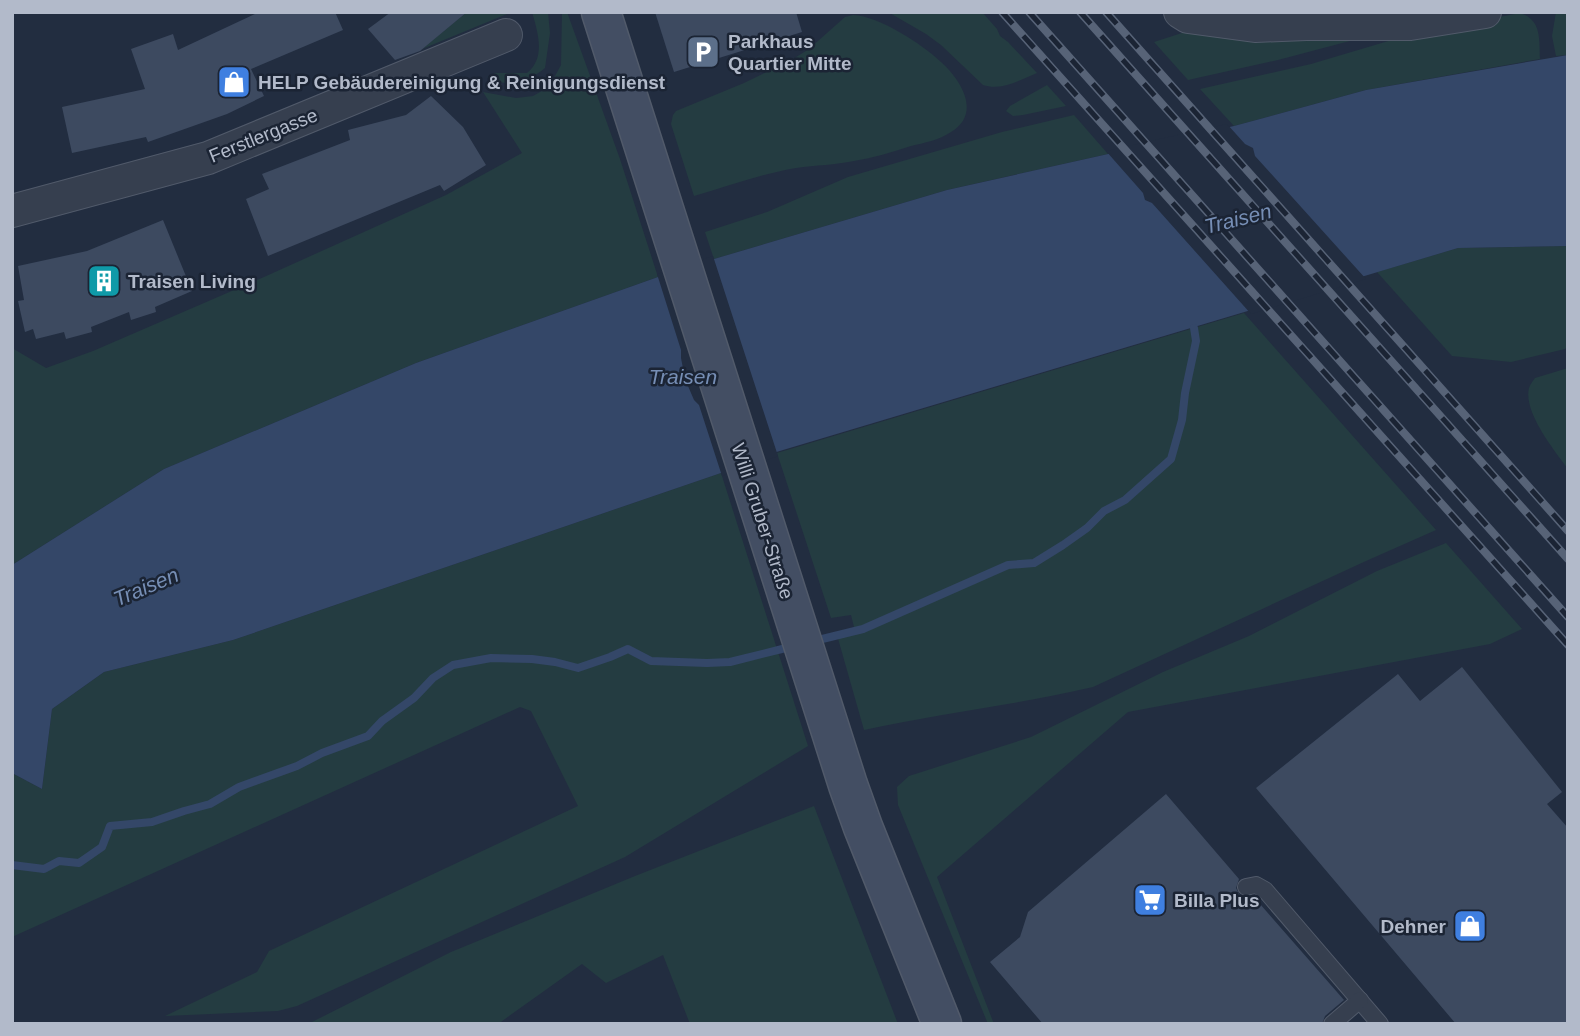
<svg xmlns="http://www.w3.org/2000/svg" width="1580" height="1036" viewBox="0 0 1580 1036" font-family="Helvetica,sans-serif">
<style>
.green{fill:#243c41}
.water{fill:#344768}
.pier{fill:#222d40}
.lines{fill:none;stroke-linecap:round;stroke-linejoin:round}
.stream{stroke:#344768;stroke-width:8}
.building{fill:#3d4a60}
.lane-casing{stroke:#515a6a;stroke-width:18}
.street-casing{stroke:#515a6a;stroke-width:34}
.secondary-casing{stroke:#515a6a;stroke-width:41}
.lane{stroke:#363f4f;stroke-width:16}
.street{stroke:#363f4f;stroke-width:32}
.secondary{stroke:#434e63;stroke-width:38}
.rail-casing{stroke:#576377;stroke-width:8}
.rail{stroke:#1b2434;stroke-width:5;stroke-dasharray:16;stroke-linecap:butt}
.labels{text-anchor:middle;stroke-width:5;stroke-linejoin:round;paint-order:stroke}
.poi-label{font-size:19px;font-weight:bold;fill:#b2baca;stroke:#1b2434;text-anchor:start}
.street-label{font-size:19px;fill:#b2baca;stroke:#1b2434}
.water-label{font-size:21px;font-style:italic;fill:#768eb5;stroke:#1b2434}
</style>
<rect width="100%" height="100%" fill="#222d40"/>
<g class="green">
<polygon points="467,12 512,12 422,49"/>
<path d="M 532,12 L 548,12 L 550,33 L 545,68 C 530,81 504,89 487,77 L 495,73 L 527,73 C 546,58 538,33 532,12 Z"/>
<polygon points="562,12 567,12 620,159 658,277 416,363 164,469 12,565 12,348 46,368 93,351 264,277 446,195 522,153 483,92 516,98 533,96 549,87 561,65"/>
<path d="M 888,12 L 982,12 L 997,29 L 1000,36 L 1008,42 L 1037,73 C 1020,80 1001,91 983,85 L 941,45 L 926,34 Z"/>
<polygon points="1556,12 1568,12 1568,55 1556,56 1552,36"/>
<path d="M 1520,13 C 1542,20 1539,39 1540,59 L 1366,90 L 1234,126 L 1200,89 L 1311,64 L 1412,34 Z"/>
<path d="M 853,15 C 879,16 922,44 941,62 C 961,80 982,113 951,132 C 939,140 924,143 911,146 C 892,152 873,158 854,161 C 835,165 816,165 796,168 C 761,174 728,186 694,196 L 671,124 L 673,115 L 676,111 L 744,83 L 793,59 L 809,49 L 845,17 Z"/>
<polygon points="1185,32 1361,38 1278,60 1188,80 1154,42"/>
<polygon points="1047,85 1066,106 1023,115 1013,116 1006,111 1010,106"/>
<polygon points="1074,115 1108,154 947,190 714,259 705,232 767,212 848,177 1002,132"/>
<polygon points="1568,246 1568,346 1565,349 1511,362 1452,356 1377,272 1458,248"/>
<path d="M 1244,313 L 1436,530 L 1366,561 L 1093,687 C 1017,705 940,713 864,730 L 837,635 L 855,631 L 851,615 L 831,618 L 777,453 Z"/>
<path d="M 1568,368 L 1568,469 C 1554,450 1523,412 1529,388 C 1530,384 1533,381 1535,378 Z"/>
<polygon points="721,473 808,746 625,857 297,1006 278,1011 165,1016 257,972 269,951 578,806 531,711 520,707 12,937 12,773 42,789 52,709 104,672 233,640"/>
<polygon points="1446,543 1522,629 1490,644 1128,712 937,877 994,1024 988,1024 898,805 897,787 909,776 1031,737 1163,672 1249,636 1377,571"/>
<polygon points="814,806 898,1024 690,1024 663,955 606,983 582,964 498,1024 308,1024 451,952 635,876"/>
</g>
<polygon class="water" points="1568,55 1568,246 1458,248 763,456 721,473 233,640 104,672 52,709 42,789 12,773 12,565 164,469 416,363 658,277 714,259 947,190 1234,126 1366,90"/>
<g class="pier">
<polygon points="1227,124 1245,144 1253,148 1255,156 1366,279 1251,314 1152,203 1145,200 1143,193 1106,151"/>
<polygon points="713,256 778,456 722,476 699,405 694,400 685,379 681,358 681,350 657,274"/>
</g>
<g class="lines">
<g class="stream">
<polyline points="814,641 863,629 1008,565 1034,563 1063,545 1087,528 1104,511 1125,500 1171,459 1182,420 1185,393 1196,341 1194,328"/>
<polyline points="12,865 44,869 59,861 79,863 102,847 110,826 152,822 184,811 210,804 239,787 297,766 322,753 368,736 382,721 414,698 433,678 453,665 491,658 532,659 555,662 578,668 610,657 628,649 651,661 707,663 730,662 794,646"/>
</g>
</g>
<g class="building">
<polygon points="259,12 335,12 343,30 251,69 264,96 227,114 148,142 146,137 72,153 62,107 145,89 131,49 173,34 178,50"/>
<polygon points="391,12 467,12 420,51 395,60 368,29"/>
<polygon points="655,12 796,12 802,32 674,72"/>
<polygon points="431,96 463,127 486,165 444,191 440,185 268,256 246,199 269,189 262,174 350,140 348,130 406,115"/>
<polygon points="163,220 192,291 155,307 156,312 131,320 129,312 91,327 92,332 66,339 64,332 36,339 33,329 25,332 18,301 24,300 18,266 87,251"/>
<polygon points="1462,667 1562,792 1547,804 1568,828 1568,1024 1456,1024 1256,788 1398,674 1420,701"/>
<polygon points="1166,794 1239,879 1236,888 1239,894 1243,897 1253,896 1344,1000 1325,1016 1322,1024 1043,1024 990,962 1020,937 1028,912"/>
</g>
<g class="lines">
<defs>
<g id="lane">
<polyline points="1246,887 1256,885 1265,890 1380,1024"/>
<polyline points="1332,1024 1360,1000"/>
</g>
<g id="street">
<polyline points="1180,12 1188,17 1255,26 1306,24 1410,24 1485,12"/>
<polyline points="12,211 208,158 506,35"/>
</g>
<polyline id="secondary" points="601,12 848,785 863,827 942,1024"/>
</defs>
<use href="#lane" class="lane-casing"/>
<use href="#street" class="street-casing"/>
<use href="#secondary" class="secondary-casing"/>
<use href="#lane" class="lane"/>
<use href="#street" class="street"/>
<use href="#secondary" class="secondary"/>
<defs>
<g id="rail">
<polyline points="1002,12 1568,645"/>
<polyline points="1029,12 1568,617"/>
<polyline points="1080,12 1568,559"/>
<polyline points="1106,12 1568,531"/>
</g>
</defs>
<use href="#rail" class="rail-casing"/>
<use href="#rail" class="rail"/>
</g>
<defs>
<symbol id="parking-square" viewBox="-11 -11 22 22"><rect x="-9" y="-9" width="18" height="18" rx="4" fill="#5c6f8a" stroke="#1b2434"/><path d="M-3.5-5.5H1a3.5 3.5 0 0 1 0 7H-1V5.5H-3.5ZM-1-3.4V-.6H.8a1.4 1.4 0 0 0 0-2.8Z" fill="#fff"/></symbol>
<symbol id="shop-square" viewBox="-11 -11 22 22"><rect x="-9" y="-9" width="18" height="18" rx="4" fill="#3f7fe0" stroke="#1b2434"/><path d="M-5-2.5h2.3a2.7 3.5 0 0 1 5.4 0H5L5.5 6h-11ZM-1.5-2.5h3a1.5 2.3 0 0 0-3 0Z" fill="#fff"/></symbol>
<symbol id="building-square" viewBox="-11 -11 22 22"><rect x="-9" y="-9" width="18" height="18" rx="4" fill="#0f9aa8" stroke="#1b2434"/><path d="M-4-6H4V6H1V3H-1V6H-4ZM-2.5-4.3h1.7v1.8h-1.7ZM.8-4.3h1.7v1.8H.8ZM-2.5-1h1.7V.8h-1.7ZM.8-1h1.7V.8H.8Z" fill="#fff"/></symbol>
<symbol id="supermarket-square" viewBox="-11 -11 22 22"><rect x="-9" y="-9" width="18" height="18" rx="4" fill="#3f7fe0" stroke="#1b2434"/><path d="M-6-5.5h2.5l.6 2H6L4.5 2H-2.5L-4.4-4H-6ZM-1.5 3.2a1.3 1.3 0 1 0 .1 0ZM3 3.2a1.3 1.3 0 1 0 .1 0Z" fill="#fff"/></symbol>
</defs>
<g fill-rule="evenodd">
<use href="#parking-square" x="684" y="33" width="38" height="38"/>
<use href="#shop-square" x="215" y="63" width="38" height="38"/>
<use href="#building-square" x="85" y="262" width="38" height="38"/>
<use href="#supermarket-square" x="1131" y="881" width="38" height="38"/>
<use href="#shop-square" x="1451" y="907" width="38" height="38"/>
</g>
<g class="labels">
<g class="poi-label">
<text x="728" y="48">Parkhaus<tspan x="728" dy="22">Quartier Mitte</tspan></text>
<text x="258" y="89">HELP Gebäudereinigung &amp; Reinigungsdienst</text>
<text x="128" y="288">Traisen Living</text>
<text x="1174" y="907">Billa Plus</text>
<text x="1446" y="933" text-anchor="end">Dehner</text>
</g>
<g class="street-label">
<text transform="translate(263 135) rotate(-22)" y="7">Ferstlergasse</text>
<text transform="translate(763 521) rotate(72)" y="7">Willi Gruber-Straße</text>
</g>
<g class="water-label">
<text transform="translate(1238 219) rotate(-14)" y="7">Traisen</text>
<text x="683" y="384">Traisen</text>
<text transform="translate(146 587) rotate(-23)" y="7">Traisen</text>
</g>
</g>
<rect width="1580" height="1036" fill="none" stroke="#b2baca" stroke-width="28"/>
</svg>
